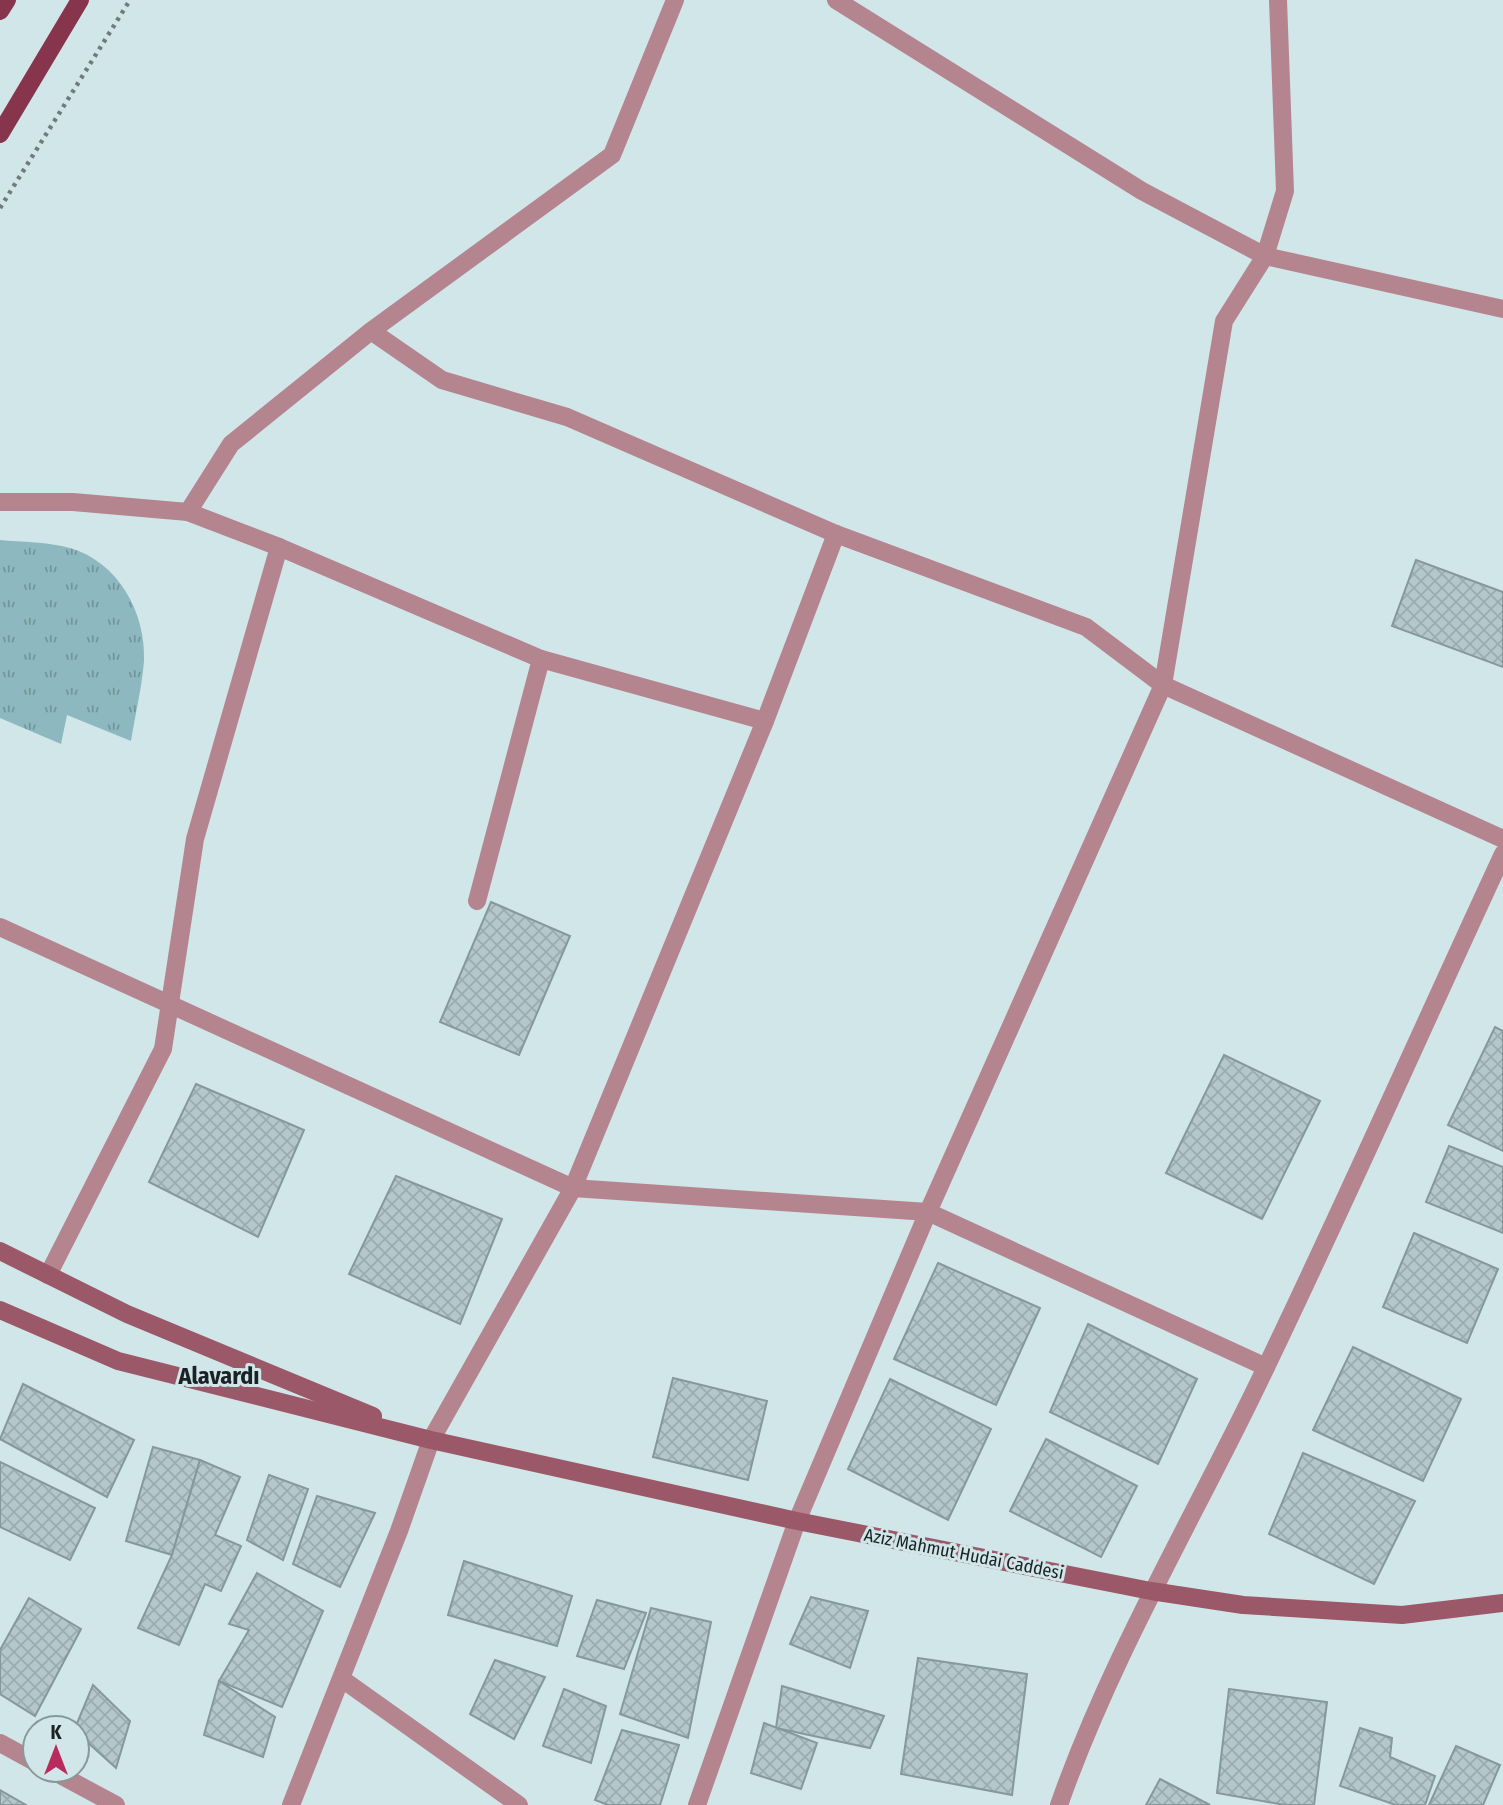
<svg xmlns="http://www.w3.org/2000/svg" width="1503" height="1805" viewBox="0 0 1503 1805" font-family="'Fira Sans Condensed',sans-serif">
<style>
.grass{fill:url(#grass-tufts)}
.building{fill:url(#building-cross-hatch);stroke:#85989c;stroke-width:2}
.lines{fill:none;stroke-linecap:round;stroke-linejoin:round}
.path{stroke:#6e7c7e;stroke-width:4.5;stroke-dasharray:3.5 5;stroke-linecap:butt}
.street{stroke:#b5858f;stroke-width:18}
.secondary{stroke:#9b5868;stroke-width:18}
.primary{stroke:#87354c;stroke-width:18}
.labels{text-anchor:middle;stroke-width:6;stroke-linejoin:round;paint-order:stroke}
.street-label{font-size:18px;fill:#1a2223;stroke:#d1e6e9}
.district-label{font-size:24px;font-weight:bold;fill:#1a2223;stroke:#d1e6e9}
</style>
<defs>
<pattern id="grass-tufts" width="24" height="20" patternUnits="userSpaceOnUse" patternTransform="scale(1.75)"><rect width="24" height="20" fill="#8db8bf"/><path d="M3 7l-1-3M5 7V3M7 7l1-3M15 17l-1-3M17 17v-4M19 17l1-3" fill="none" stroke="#72959b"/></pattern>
<pattern id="building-cross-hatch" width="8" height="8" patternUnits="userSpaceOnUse" patternTransform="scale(1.75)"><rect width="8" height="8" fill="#b4c8cc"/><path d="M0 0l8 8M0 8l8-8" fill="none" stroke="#9aacaf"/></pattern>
</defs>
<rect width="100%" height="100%" fill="#d1e6e9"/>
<path class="grass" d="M 0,540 C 22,542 48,542 70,548 C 118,562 146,612 144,661 C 142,687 135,715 131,741 L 67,715 L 61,744 L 0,718 Z"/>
<g class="building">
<polygon points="1416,560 1503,592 1503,667 1392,626"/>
<polygon points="491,902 570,936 519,1055 440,1022"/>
<polygon points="1495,1027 1503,1031 1503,1151 1448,1125"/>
<polygon points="1224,1055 1320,1101 1262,1219 1166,1173"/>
<polygon points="196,1084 304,1130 258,1237 149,1182"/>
<polygon points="1449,1146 1503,1167 1503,1233 1426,1202"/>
<polygon points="396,1176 502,1219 460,1324 349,1274"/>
<polygon points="1414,1233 1498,1269 1467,1343 1383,1307"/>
<polygon points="938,1263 1040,1308 996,1405 894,1359"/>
<polygon points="1088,1324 1197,1379 1158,1464 1050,1412"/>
<polygon points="1353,1347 1461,1399 1423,1481 1313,1430"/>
<polygon points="673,1378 767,1401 748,1480 653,1457"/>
<polygon points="890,1379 991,1429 948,1520 848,1469"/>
<polygon points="23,1384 134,1440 107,1497 0,1439"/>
<polygon points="1046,1439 1137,1486 1101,1557 1010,1511"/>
<polygon points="153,1447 200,1460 172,1555 126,1541"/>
<polygon points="1303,1453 1415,1501 1374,1584 1269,1534"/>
<polygon points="200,1460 240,1477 215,1535 241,1546 221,1591 205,1584 179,1645 138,1628 172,1555"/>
<polygon points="0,1462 95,1508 70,1560 0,1527"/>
<polygon points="269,1475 308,1489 283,1560 247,1540"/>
<polygon points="317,1496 375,1513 340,1587 293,1564"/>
<polygon points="464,1561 572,1596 557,1646 448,1615"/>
<polygon points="257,1573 323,1611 282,1707 219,1681 249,1630 229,1624"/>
<polygon points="811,1597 868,1611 850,1668 790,1644"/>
<polygon points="29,1598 81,1629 35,1716 0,1694 0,1650"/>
<polygon points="597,1600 646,1613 624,1669 577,1656"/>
<polygon points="651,1608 711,1622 688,1738 620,1714"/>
<polygon points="918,1658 1027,1674 1012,1795 901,1774"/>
<polygon points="495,1660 545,1677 514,1739 470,1714"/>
<polygon points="219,1681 275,1717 263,1757 204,1735"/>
<polygon points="93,1685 130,1721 116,1768 77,1733 75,1728"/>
<polygon points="782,1686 884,1716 870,1748 776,1728"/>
<polygon points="564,1689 606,1706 591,1763 543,1746"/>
<polygon points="1229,1689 1327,1702 1314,1805 1285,1805 1217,1793"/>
<polygon points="764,1723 817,1743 801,1789 751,1773"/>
<polygon points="1360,1728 1392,1738 1390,1757 1435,1776 1425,1805 1396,1805 1340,1786"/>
<polygon points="622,1730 679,1745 660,1805 608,1805 595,1800"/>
<polygon points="1456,1746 1500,1765 1483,1805 1429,1805"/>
<polygon points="1160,1779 1210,1805 1146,1805"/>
<polygon points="0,1790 26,1805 0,1805"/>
</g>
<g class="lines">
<polyline class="path" points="0,208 130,0"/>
<g class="street">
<polyline points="836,0 1142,191 1265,256 1503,309"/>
<polyline points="371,331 442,380 567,417 836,534 1086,627 1163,685 1503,839"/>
<polyline points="0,502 73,502 188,512 231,444 371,331 612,155 675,0"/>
<polyline points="188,512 279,547 541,659 765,721"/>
<polyline points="477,901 541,659"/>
<polyline points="0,927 573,1188 928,1212 1266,1367"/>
<polyline points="48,1275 163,1049 195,839 279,547"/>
<polyline points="342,1679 519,1805"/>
<polyline points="0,1743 35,1762"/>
<polyline points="51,1770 116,1805"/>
<polyline points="291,1805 399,1531 431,1440 573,1188 765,721 836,534"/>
<polyline points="697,1805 797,1521 928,1212 1163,685 1224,321 1265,256 1285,191 1278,0"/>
<path d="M 1059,1805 C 1110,1660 1188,1528 1255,1390 C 1341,1213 1420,1033 1503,854"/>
</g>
<g class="secondary">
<polyline points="0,1251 127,1314 373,1416"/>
<polyline points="0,1310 118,1361 431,1440 797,1521 1151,1591 1243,1605 1402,1615 1503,1603"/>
</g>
<g class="primary">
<polyline points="0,11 7,0"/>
<polyline points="0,134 80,0"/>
</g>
</g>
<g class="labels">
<g class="street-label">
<text transform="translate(964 1554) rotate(11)" y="6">Aziz Mahmut Hudai Caddesi</text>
</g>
<g class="district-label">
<text x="219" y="1384">Alavardı</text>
</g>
</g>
<g transform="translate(56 1749)"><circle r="33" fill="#d1e6e9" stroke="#88989a" stroke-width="2"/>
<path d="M0-5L12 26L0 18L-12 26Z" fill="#b92b5c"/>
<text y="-10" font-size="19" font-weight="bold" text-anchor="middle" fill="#1a2223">K</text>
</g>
</svg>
